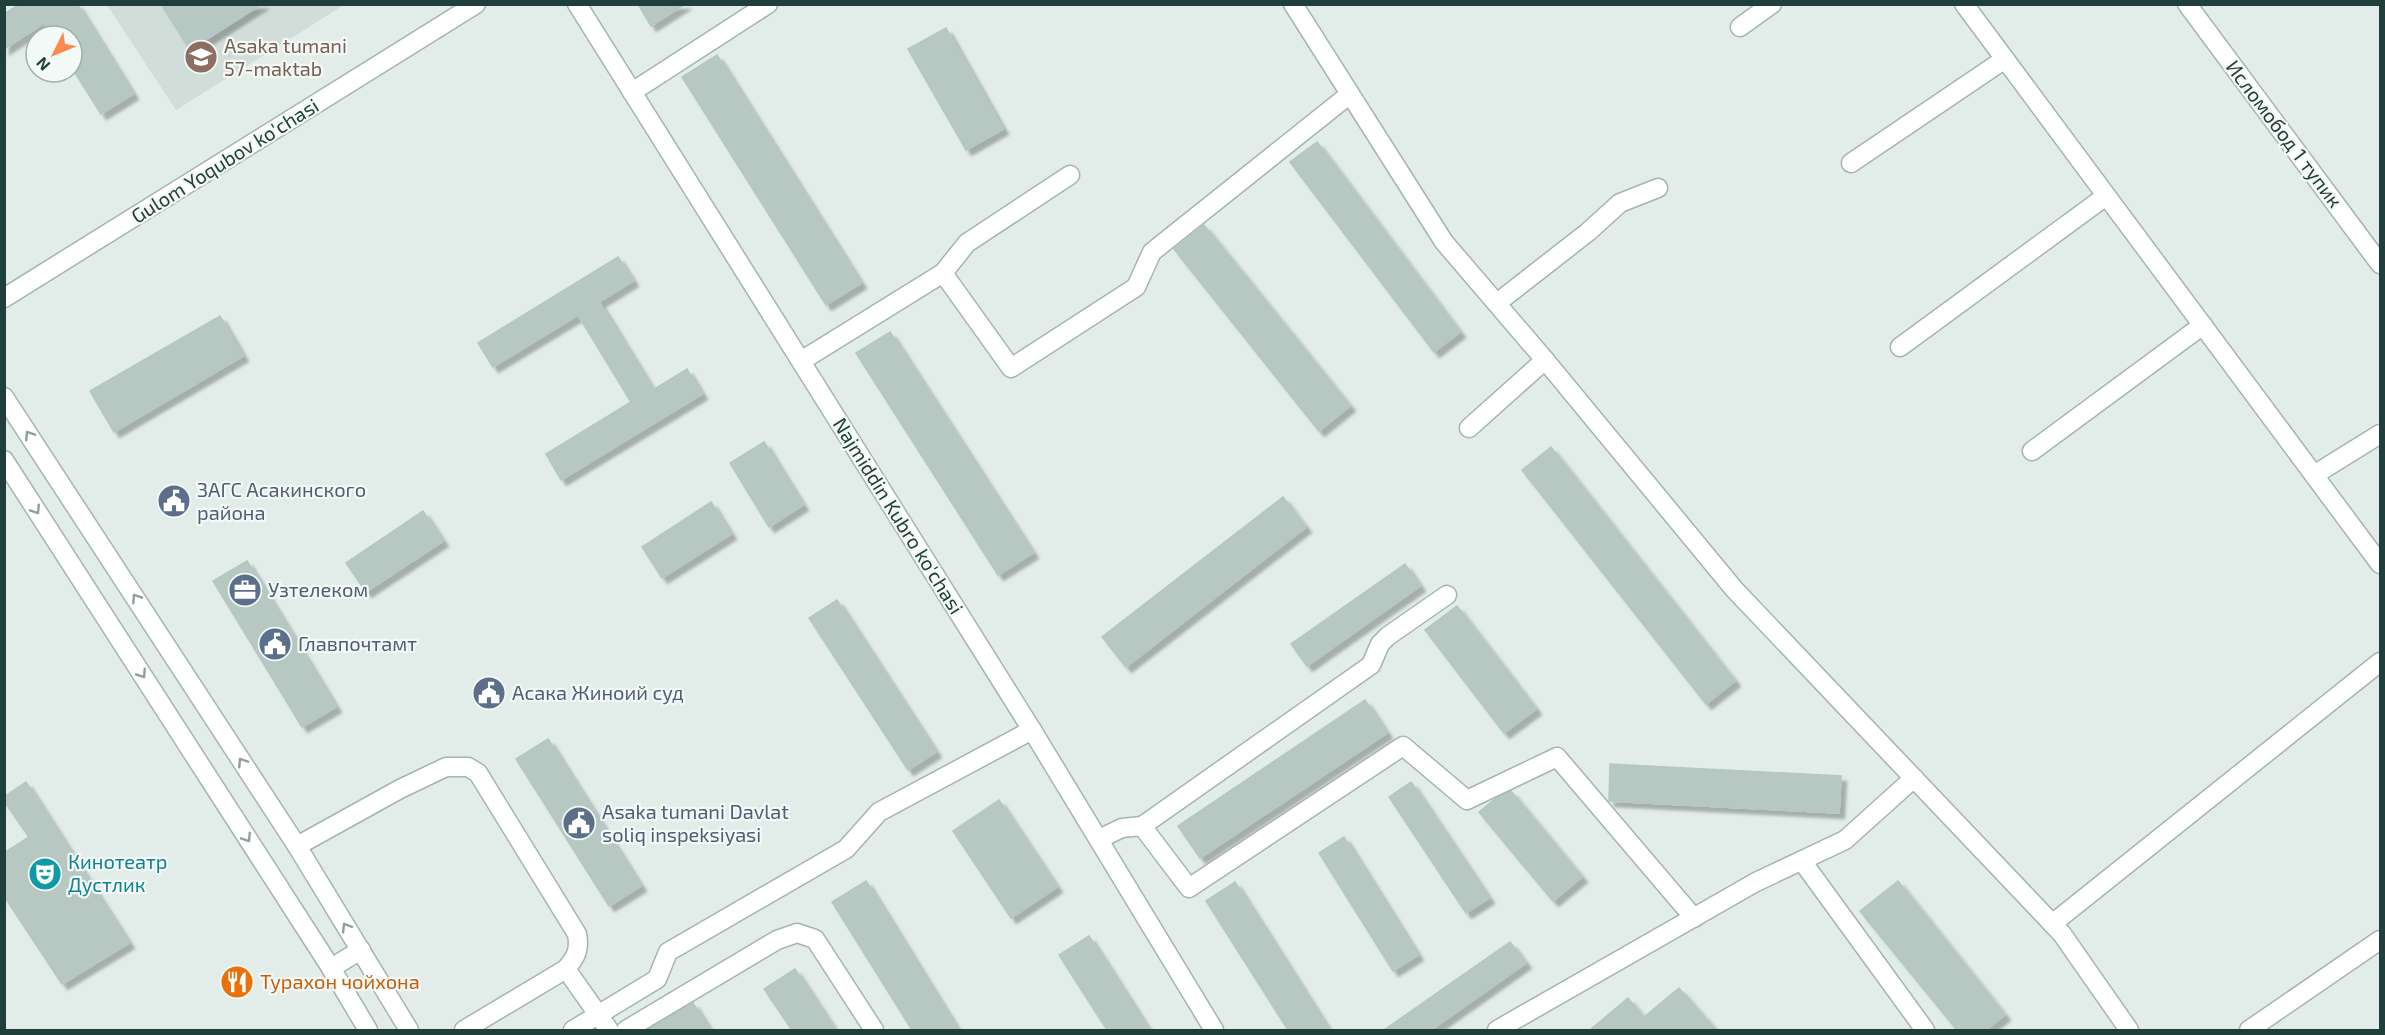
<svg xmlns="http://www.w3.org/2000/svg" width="2385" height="1035" viewBox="0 0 2385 1035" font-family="'Exo 2',sans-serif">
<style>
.built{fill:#d0ddd8}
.building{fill:#b7c8c2;stroke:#b4c7c1;stroke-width:1.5;filter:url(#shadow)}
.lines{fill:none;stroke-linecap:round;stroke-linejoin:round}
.minor-casing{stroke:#a4b5b1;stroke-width:21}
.minor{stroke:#fff;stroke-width:18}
.oneway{stroke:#909f9c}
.labels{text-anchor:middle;stroke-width:4.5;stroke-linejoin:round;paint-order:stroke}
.education-label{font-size:20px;fill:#785e54;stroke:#f3f9f7;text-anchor:start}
.street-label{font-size:20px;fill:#213f3a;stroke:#f3f9f7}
.service-label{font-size:20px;fill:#4e5e75;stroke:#f3f9f7;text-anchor:start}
.culture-label{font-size:20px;fill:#0d838f;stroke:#f3f9f7;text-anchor:start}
.food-label{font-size:20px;fill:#c56008;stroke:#f3f9f7;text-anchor:start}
</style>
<defs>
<filter id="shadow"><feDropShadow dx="5.5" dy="5.5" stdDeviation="1.5" flood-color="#0004"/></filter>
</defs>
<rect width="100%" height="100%" fill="#e2ede9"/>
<polygon class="built" points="107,5 344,5 176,110"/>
<g class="building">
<polygon points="20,4 77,4 133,94 101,114 72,68 72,36 52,36 44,23 4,49 4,14"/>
<polygon points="161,4 262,4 190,50"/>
<polygon points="638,4 685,4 651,26"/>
<polygon points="946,28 1003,129 966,150 908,49"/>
<polygon points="717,55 861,283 826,305 682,77"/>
<polygon points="1317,142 1460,332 1434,352 1290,162"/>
<polygon points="1204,225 1350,406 1319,431 1174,249"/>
<polygon points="618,257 633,281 599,302 653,390 687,369 702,394 561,480 546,454 631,402 578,315 493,367 478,343"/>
<polygon points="220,316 243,356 114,432 90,391"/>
<polygon points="890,332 1033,553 998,575 856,353"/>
<polygon points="764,442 803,505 769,527 730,463"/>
<polygon points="1551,447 1735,681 1706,704 1522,470"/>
<polygon points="1283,497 1306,527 1126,667 1102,637"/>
<polygon points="711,502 731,534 662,578 642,547"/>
<polygon points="423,511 443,541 366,592 346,563"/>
<polygon points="247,561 336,707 302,727 213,581"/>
<polygon points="1405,564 1420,586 1307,666 1291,644"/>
<polygon points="837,600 936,752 908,770 809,618"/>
<polygon points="1457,606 1536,709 1504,733 1425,630"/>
<polygon points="1365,700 1387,733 1200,858 1178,826"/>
<polygon points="548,739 641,886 609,906 516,759"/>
<polygon points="1610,764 1841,776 1839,813 1609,801"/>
<polygon points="26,782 129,943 62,984 4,896 4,853 29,837 4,801 4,797"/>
<polygon points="1411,782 1489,898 1466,913 1389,797"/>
<polygon points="1511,791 1582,877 1553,901 1479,812 1495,799"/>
<polygon points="999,800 1057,887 1011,918 953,831"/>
<polygon points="1344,837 1418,955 1393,971 1319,853"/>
<polygon points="866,881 958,1030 912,1030 832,902"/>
<polygon points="1898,881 2005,1015 1986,1030 1957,1030 1860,911"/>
<polygon points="1235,882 1329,1030 1288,1030 1206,901"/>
<polygon points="1089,936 1149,1030 1107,1030 1059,955"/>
<polygon points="1510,942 1526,963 1431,1030 1384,1030"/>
<polygon points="795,969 835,1030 792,1030 764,989"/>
<polygon points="1679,988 1716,1030 1590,1030 1628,998 1644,1017"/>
<polygon points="693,1003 710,1030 647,1030"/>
</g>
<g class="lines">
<defs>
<g id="minor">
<polyline points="577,4 1032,730 1214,1030"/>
<polyline points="1293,4 1444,242 1545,360 1734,589 2062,934 2129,1030"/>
<polyline points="1964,4 2380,564"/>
<polyline points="2187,4 2380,264"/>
<polyline points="1740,27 1772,4"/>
<polyline points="632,92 768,4"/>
<polyline points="1851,163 2005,59"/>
<polyline points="943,273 967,243 1070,175"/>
<polyline points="4,298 476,4"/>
<polyline points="1497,303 1588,232 1620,203 1658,188"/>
<polyline points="1900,347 2106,196"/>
<polyline points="801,361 943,273 1011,368 1136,287 1152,252 1350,94"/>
<polyline points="4,397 297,846 409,1030"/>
<polyline points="1469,428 1545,360"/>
<polyline points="2032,451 2203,325"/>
<polyline points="4,460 331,968 368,1030"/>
<polyline points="2314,475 2380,434"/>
<polyline points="1142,826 1371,665 1380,644 1388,636 1447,595"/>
<polyline points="1099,839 1122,828 1142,826 1189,888 1403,746 1467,800 1557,757 1694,918"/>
<path d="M 297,846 L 400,789 L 446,767 L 468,767 L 478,773 L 577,934 C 580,950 576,957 566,969 L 464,1030"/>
<polyline points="1802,861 1925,1030"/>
<polyline points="2052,924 2380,662"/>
<polyline points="331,968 361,950"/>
<polyline points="566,969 609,1030"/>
<polyline points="573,1030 657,979 668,952 846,849 879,812 1032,730"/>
<polyline points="626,1030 777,940 797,933 815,939 874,1030"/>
<polyline points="1497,1030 1756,882 1845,840 1914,778"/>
<polyline points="2249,1030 2380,940"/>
</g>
</defs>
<use href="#minor" class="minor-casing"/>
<use href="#minor" class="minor"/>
</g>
<defs><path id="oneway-chevron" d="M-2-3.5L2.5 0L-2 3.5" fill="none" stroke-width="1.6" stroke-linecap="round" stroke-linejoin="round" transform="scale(1.5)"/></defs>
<g class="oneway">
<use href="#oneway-chevron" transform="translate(29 435) rotate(-123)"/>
<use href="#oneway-chevron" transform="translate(36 510) rotate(57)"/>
<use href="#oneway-chevron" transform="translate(136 598) rotate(-123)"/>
<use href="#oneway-chevron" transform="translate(142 674) rotate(57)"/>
<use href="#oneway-chevron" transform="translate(242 762) rotate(-123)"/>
<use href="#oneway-chevron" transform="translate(247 838) rotate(57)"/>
<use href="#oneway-chevron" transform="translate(346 927) rotate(-121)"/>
</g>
<defs>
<symbol id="school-disc" viewBox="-11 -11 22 22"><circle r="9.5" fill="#8d6e63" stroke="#f3f9f7"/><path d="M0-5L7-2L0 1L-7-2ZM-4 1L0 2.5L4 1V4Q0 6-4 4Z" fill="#fff"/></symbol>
<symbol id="civic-disc" viewBox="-11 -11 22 22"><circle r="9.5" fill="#5c6f8a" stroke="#f3f9f7"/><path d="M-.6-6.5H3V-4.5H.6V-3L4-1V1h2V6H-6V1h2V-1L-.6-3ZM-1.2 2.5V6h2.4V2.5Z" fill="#fff"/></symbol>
<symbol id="office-disc" viewBox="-11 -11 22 22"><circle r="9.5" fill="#5c6f8a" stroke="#f3f9f7"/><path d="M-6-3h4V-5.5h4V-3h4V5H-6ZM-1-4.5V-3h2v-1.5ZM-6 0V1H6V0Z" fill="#fff"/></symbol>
<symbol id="theatre-disc" viewBox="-11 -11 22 22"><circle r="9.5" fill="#0f9aa8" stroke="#f3f9f7"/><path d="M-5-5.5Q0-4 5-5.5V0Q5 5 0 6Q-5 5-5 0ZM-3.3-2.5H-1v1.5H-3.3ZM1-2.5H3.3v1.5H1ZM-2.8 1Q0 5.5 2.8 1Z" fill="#fff"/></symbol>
<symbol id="restaurant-disc" viewBox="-11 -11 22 22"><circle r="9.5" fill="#e8710a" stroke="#f3f9f7"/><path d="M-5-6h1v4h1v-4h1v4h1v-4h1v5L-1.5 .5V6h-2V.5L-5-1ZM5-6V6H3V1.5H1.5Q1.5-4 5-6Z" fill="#fff"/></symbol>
</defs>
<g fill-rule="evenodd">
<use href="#school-disc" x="182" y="38" width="38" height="38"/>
<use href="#civic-disc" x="155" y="482" width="38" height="38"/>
<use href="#office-disc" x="226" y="571" width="38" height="38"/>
<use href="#civic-disc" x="256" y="625" width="38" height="38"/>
<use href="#civic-disc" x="470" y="674" width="38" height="38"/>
<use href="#civic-disc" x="560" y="804" width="38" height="38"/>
<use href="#theatre-disc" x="26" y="855" width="38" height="38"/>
<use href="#restaurant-disc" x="218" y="963" width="38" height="38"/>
</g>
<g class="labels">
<g class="education-label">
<text x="224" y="53">Asaka tumani<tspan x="224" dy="23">57-maktab</tspan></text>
</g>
<g class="street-label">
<text transform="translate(2284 134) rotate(53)" y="7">Исломобод 1 тупик</text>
<text transform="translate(225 161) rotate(-32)" y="7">Gulom Yoqubov ko'chasi</text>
<text transform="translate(898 516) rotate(58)" y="7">Najmiddin Kubro ko'chasi</text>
</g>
<g class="service-label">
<text x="197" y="497">ЗАГС Асакинского<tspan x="197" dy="23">района</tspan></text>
<text x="268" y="597">Узтелеком</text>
<text x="298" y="651">Главпочтамт</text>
<text x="512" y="700">Асака Жиноий суд</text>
<text x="602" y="819">Asaka tumani Davlat<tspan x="602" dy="23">soliq inspeksiyasi</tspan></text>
</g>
<g class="culture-label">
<text x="68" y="869">Кинотеатр<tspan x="68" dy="23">Дустлик</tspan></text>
</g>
<g class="food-label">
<text x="260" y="989">Турахон чойхона</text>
</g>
</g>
<rect width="2385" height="1035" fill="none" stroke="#213f3a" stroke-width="12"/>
<g transform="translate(54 54) rotate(227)"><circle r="28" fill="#f3f9f7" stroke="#9fafab" stroke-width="1.5"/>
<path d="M0-4.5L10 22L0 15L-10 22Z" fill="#fb8952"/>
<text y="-9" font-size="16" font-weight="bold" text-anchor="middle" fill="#213f3a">N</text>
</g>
</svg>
